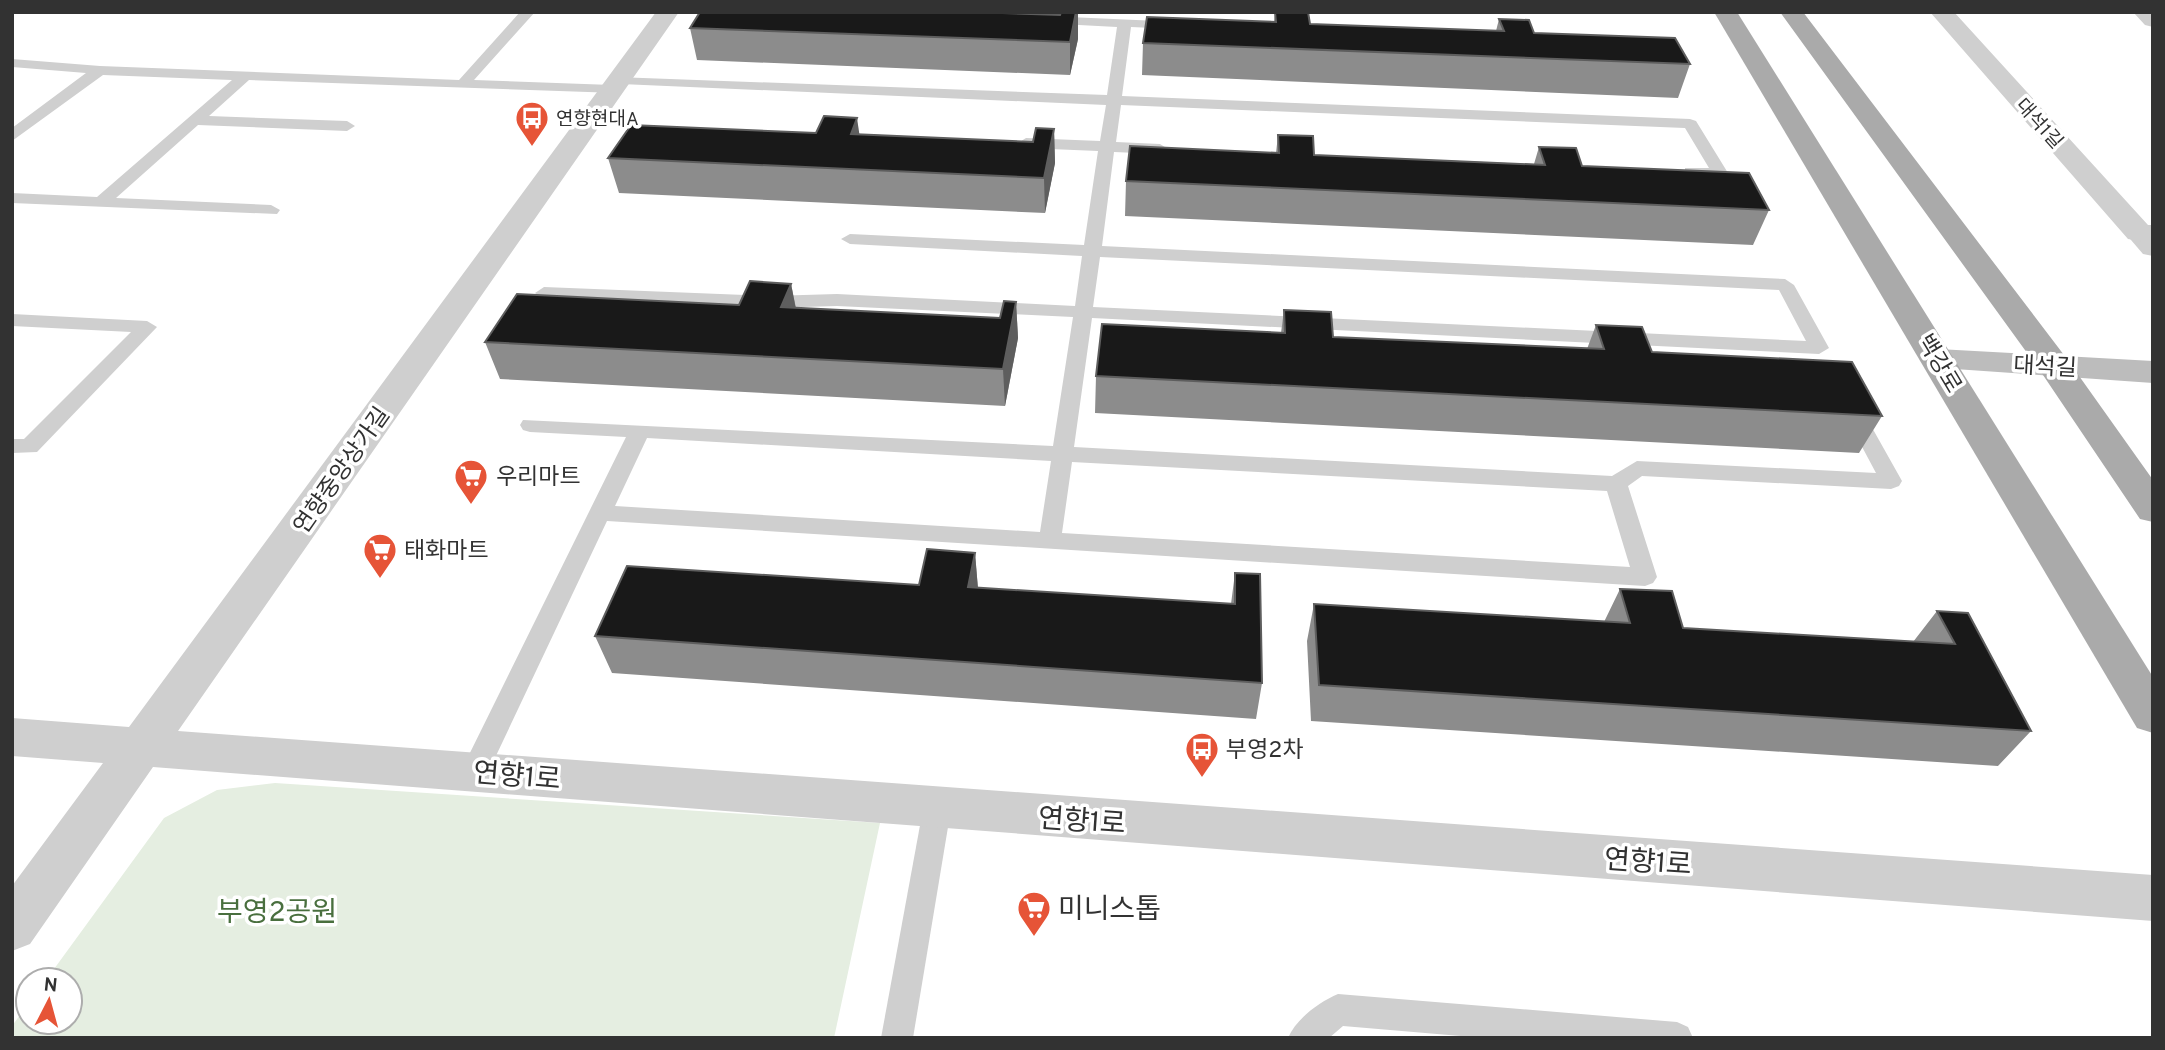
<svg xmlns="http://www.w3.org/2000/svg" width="2165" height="1050" viewBox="0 0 2165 1050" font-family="Overpass,'Noto Sans KR',sans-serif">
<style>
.green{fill:#e5eee1}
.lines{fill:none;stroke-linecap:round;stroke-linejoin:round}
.service{fill:#cfcfcf;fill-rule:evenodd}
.pedestrian{fill:#cfcfcf;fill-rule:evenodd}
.minor{fill:#cfcfcf;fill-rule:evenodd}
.tertiary{fill:#cfcfcf;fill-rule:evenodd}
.secondary{fill:#bcbcbc;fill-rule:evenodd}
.primary{fill:#aaa;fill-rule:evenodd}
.wall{fill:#8c8c8c}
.shaded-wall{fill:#5e5e5e}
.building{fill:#191919;stroke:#5e5e5e;stroke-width:2}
.labels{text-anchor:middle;stroke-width:7;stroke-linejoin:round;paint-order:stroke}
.far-poi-label{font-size:19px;fill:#323232;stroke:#fff;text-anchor:start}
.far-street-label{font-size:19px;fill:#323232;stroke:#fff}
.street-label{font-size:23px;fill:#323232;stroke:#fff}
.poi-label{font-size:23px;fill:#323232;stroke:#fff;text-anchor:start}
.near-street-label{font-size:28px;fill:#323232;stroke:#fff}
.near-poi-label{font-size:28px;fill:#323232;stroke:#fff;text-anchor:start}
.near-park-label{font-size:28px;fill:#496f3e;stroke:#fff}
</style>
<rect width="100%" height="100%" fill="#fff"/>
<polygon class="green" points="275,783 880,823 834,1038 12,1038 12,1026 28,1004 28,1022 70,1022 70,980 46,980 164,818 217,790"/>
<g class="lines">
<g class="service">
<polygon points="520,12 535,12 474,80 612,85 617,87 617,93 249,80 209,116 347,121 355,126 347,131 198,125 116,198 271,205 280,210 277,214 12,203 12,193 97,197 232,80 103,75 12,141 12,128 86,73 12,67 12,59 100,66 459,80"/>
<path d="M 1046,16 L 1181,22 L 1181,28 L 1176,29 L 1131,27 L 1122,96 L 1690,119 L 1696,121 L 1728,173 L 1720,178 L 1685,176 L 1685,168 L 1709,168 L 1685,128 L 1121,105 L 1116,142 L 1160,144 L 1168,149 L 1160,154 L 1114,152 L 1102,246 L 1785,279 L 1794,285 L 1829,348 L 1819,354 L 1092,318 L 1074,447 L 1612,476 L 1637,461 L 1876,473 L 1844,413 L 1854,406 L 1861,408 L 1902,481 L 1899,486 L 1891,489 L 1642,476 L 1628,486 L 1657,577 L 1653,583 L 1645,586 L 607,521 L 485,779 L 475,783 L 465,779 L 461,771 L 626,437 L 530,432 L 523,430 L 520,425 L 523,420 L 1053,446 L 1073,317 L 837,306 L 770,308 L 544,299 L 535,293 L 544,287 L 770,296 L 837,294 L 1075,306 L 1082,256 L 850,244 L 841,239 L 850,234 L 1084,245 L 1098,151 L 1026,148 L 1018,143 L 1026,138 L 1100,141 L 1106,105 L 621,84 L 616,83 L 616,77 L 1107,95 L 1117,27 L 1041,23 L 1041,17 ZM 1100,257 L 1779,290 L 1806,341 L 1093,307 ZM 647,438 L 1051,461 L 1040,532 L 615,506 ZM 1072,462 L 1607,491 L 1630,567 L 1062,533 Z"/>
<polygon points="12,314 147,321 157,327 37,452 12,453 12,439 24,439 131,332 12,326"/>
<polygon points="937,797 947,800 951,809 913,1038 881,1038 923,809 927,800"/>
<path d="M 1338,994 L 1677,1022 L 1688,1027 L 1693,1038 L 1484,1038 L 1343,1026 L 1329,1038 L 1288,1038 C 1296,1019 1319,1002 1338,994 Z"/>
</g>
<polygon class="pedestrian" points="2139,225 2153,232 2153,256 2143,254 2125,233 2129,227"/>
<g class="minor">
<polygon points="1930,12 1954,12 2148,225 2153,225 2153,243 2128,239"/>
<polygon points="2133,12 2153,12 2153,27 2145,25"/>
</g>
<polygon class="tertiary" points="656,12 679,12 178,731 2153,875 2153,921 153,767 30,944 12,951 12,886 103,763 12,756 12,718 129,727"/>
<polygon class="secondary" points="1938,349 2153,361 2153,383 1926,367 1921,360 1926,353"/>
<g class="primary">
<polygon points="1714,12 1737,12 2153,677 2153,733 2137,728"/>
<polygon points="1780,12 1803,12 2067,359 2153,480 2153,522 2140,519 2043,375"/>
</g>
</g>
<g class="wall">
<polygon points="1061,12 1078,12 1078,39 1070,75 697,60 690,28 1060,15"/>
<polygon points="1275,12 1310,24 1496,31 1499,19 1534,33 1690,64 1678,98 1142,75 1143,43 1274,22"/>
<polygon points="1054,129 1055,163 1045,213 619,193 608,158 860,134 1033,142"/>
<polygon points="1278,135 1314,155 1534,164 1539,147 1582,166 1769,210 1753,245 1125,216 1126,181 1276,153"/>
<polygon points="791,284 796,308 1000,318 1016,302 1018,338 1005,406 500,379 485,342 739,305"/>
<polygon points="1284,310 1333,337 1587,349 1596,325 1652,352 1882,416 1859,453 1095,413 1096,376 1281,333"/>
<polygon points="975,553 978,588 1231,604 1235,573 1262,683 1256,719 612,673 595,636 919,585"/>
<polygon points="1620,589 1683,628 1913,642 1937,611 2031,731 1998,766 1311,721 1307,641 1314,604 1604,622"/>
</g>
<g class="shaded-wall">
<polygon points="1076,12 1078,12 1078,39 1070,75 1070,42"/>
<polygon points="857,118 862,152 851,134"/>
<polygon points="1054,129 1055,163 1045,213 1044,178"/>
<polygon points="791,284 798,320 781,307"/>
<polygon points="1016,302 1018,338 1005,406 1003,369"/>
<polygon points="975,553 978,590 968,587"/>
</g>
<g class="building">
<polygon points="700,12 972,12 1060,15 1061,12 1076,12 1070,42 690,28"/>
<polygon points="1275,12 1308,12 1310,24 1504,31 1499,19 1529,20 1534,33 1675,38 1690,64 1143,43 1147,17 1276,22"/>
<polygon points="824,116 857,118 851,134 1033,142 1036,128 1054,129 1044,178 608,158 631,125 816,133"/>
<polygon points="1278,135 1313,136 1314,155 1545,165 1539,147 1576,148 1582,166 1749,173 1769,210 1126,181 1130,146 1279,153"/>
<polygon points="750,281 791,284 781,307 1000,318 1004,301 1016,302 1003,369 485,342 517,294 739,305"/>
<polygon points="1284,310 1331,312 1333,337 1604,349 1596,325 1642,327 1652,352 1852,362 1882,416 1096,376 1102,324 1285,333"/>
<polygon points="927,549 975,553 968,587 1235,604 1235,573 1260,574 1262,683 595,636 627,566 919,585"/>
<polygon points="1620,589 1672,591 1683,628 1955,644 1937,611 1968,613 2031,731 1319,685 1314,604 1630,623"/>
</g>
<defs>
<symbol id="bus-pin" viewBox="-11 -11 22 30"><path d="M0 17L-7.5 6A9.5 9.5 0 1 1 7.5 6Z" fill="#e65437" stroke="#fff"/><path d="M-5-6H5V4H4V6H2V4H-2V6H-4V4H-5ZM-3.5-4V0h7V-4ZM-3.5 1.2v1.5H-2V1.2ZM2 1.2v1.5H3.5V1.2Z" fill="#fff"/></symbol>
<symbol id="supermarket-pin" viewBox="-11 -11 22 30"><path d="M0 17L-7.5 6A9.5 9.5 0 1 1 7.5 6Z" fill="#e65437" stroke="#fff"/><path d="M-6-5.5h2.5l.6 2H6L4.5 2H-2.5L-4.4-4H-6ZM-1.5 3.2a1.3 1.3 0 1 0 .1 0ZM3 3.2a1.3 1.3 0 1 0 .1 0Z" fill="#fff"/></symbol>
</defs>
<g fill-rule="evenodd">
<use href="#bus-pin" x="513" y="99" width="38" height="52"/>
<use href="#supermarket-pin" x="452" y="457" width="38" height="52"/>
<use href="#supermarket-pin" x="361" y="531" width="38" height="52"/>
<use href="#bus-pin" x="1183" y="730" width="38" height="52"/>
<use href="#supermarket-pin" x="1015" y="889" width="38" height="52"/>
</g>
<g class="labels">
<g class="far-poi-label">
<text x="556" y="125">연향현대A</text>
</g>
<g class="far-street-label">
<text transform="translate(2040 123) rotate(48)" y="7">대석1길</text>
</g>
<g class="street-label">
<text transform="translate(1940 363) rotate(59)" y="8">백강로</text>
<text transform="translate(2045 366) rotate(3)" y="8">대석길</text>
<text transform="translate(341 470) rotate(-55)" y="8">연향중앙상가길</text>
</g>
<g class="poi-label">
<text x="496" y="484">우리마트</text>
<text x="404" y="558">태화마트</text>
<text x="1226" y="757">부영2차</text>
</g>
<g class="near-street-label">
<text transform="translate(517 775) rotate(5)" y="10">연향1로</text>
<text transform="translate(1082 820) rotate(4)" y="10">연향1로</text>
<text transform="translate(1648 861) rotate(4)" y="10">연향1로</text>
</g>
<g class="near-poi-label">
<text x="1058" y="918">미니스톱</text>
</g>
<g class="near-park-label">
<text x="277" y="921">부영2공원</text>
</g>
</g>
<rect width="2165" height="1050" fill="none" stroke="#323232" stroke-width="28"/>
<g transform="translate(49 1001) rotate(6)"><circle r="33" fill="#ffffff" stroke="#adadad" stroke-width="2"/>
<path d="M0-5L12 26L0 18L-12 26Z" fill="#e65437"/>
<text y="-10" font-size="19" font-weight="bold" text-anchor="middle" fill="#323232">N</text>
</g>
</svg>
